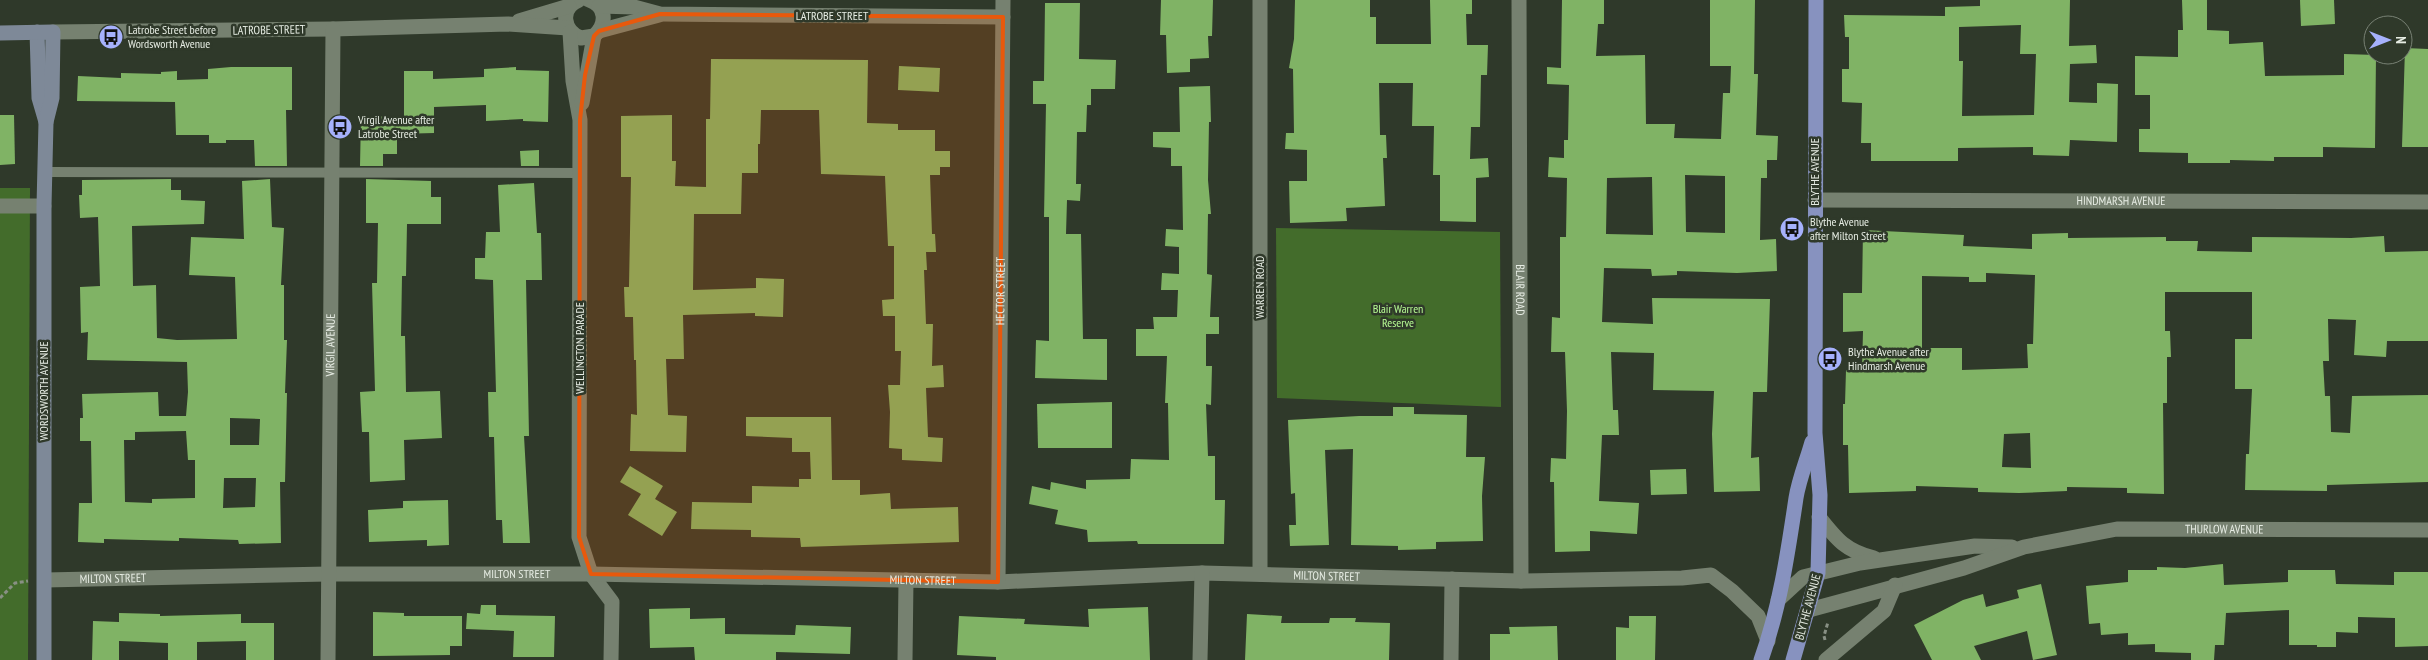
<svg xmlns="http://www.w3.org/2000/svg" width="2428" height="660" viewBox="0 0 2428 660" font-family="'PT Sans Narrow',sans-serif">
<style>
.green{fill:#436c2b}
.building{fill:#80b365;fill-rule:evenodd}
.lines{fill:none;stroke-linecap:round;stroke-linejoin:round}
.path{stroke:#889084;stroke-width:3;stroke-dasharray:4 2.5;stroke-linecap:butt}
.lane{stroke:#768170;stroke-width:10}
.street{stroke:#768170;stroke-width:15}
.secondary{stroke:#7e8998;stroke-width:15}
.primary{stroke:#8792bf;stroke-width:15}
.marked{fill:#e8590c;fill-opacity:0.2;stroke:#e8590c;stroke-width:4;stroke-linejoin:round}
.labels{text-anchor:middle;stroke-width:5;stroke-linejoin:round;paint-order:stroke}
.street-label{font-size:12px;fill:#e6ece3;stroke:#2f392a}
.poi-label{font-size:12px;fill:#e6ece3;stroke:#2f392a;text-anchor:start}
.park-label{font-size:12px;fill:#b6fa93;stroke:#2f392a}
</style>
<rect width="100%" height="100%" fill="#2f392a"/>
<g class="green">
<polygon points="0,188 30,188 28,660 0,660"/>
<polygon points="1276,228 1500,232 1501,407 1277,398"/>
</g>
<g class="building">
<polygon points="1161,0 1213,0 1212,36 1208,36 1209,58 1190,59 1190,72 1167,73 1166,35 1160,35"/>
<polygon points="1295,0 1370,0 1370,17 1376,17 1376,44 1431,44 1430,0 1472,0 1472,14 1466,14 1467,45 1488,45 1487,75 1481,75 1480,127 1471,127 1470,159 1488,158 1489,177 1476,178 1476,222 1440,221 1440,175 1433,175 1434,126 1412,126 1413,83 1379,83 1380,135 1386,135 1387,158 1383,158 1385,206 1346,208 1347,221 1290,223 1289,181 1307,181 1307,150 1285,149 1286,133 1294,133 1293,69 1289,68 1294,39"/>
<path d="M 1562,0 L 1604,0 L 1604,24 L 1598,24 L 1596,56 L 1645,55 L 1646,124 L 1675,124 L 1674,138 L 1721,139 L 1723,93 L 1730,93 L 1731,66 L 1710,66 L 1710,0 L 1755,0 L 1754,74 L 1758,74 L 1756,135 L 1778,136 L 1777,160 L 1767,160 L 1767,178 L 1761,178 L 1760,240 L 1776,239 L 1777,271 L 1737,273 L 1677,271 L 1677,275 L 1652,276 L 1651,269 L 1604,268 L 1602,322 L 1653,324 L 1652,298 L 1770,299 L 1767,392 L 1753,392 L 1751,458 L 1759,457 L 1760,491 L 1714,492 L 1712,434 L 1714,391 L 1653,390 L 1654,353 L 1611,352 L 1613,410 L 1618,410 L 1619,435 L 1602,435 L 1599,501 L 1639,503 L 1637,534 L 1590,531 L 1590,551 L 1555,552 L 1554,482 L 1550,482 L 1551,458 L 1566,459 L 1567,411 L 1565,352 L 1551,352 L 1552,317 L 1560,318 L 1560,237 L 1566,237 L 1567,178 L 1548,177 L 1549,157 L 1564,158 L 1564,140 L 1568,140 L 1569,85 L 1547,84 L 1547,67 L 1561,68 ZM 1685,175 L 1725,176 L 1725,233 L 1686,232 ZM 1652,177 L 1653,235 L 1606,234 L 1607,178 Z"/>
<path d="M 1980,0 L 2070,0 L 2069,46 L 2096,45 L 2097,63 L 2070,64 L 2069,102 L 2097,103 L 2097,83 L 2118,84 L 2117,142 L 2070,140 L 2069,156 L 2033,155 L 2033,147 L 1958,148 L 1958,161 L 1871,161 L 1871,143 L 1861,143 L 1862,103 L 1842,102 L 1842,69 L 1849,69 L 1849,37 L 1845,37 L 1844,15 L 1945,16 L 1945,7 L 1980,6 ZM 2021,25 L 2020,54 L 2036,54 L 2034,115 L 1962,116 L 1963,61 L 1959,61 L 1959,27 Z"/>
<polygon points="2182,0 2207,0 2207,30 2229,31 2229,44 2263,42 2265,76 2344,75 2344,54 2376,55 2375,148 2323,147 2323,157 2274,157 2274,161 2230,160 2230,163 2188,163 2188,153 2139,152 2139,129 2150,129 2150,95 2135,95 2135,56 2178,57 2178,30 2183,30"/>
<polygon points="2300,0 2334,0 2335,24 2301,26"/>
<polygon points="1045,3 1080,3 1079,59 1116,60 1115,89 1091,89 1091,105 1087,105 1086,132 1077,132 1076,184 1081,184 1080,201 1067,200 1066,234 1081,234 1083,339 1107,339 1107,380 1035,378 1036,340 1049,341 1049,217 1044,217 1046,104 1033,104 1033,81 1044,81"/>
<polygon points="2405,48 2428,49 2428,147 2402,147"/>
<polygon points="711,59 868,60 867,123 898,124 898,130 935,130 935,151 950,151 950,167 940,167 940,175 930,175 932,234 935,234 936,252 926,252 927,270 924,270 926,324 933,324 932,366 943,365 944,387 926,388 928,437 943,438 942,462 902,460 902,449 889,448 890,412 888,385 900,385 901,351 895,351 895,316 883,316 882,300 894,299 894,246 888,246 885,176 821,174 819,110 761,110 760,144 758,144 758,173 742,173 741,214 694,214 693,290 756,288 756,278 784,279 783,317 755,316 755,313 683,315 684,359 666,359 668,415 687,416 686,452 630,451 631,414 637,415 636,360 634,360 633,317 625,317 624,287 629,287 631,177 621,177 621,116 672,115 672,161 676,161 675,186 706,187 706,119 710,119"/>
<polygon points="899,66 940,68 939,92 898,90"/>
<polygon points="231,67 292,67 292,110 286,110 287,166 255,166 254,140 226,140 226,143 209,143 209,135 176,135 175,102 77,101 78,76 121,78 121,73 161,74 161,72 177,71 177,80 208,79 208,69"/>
<polygon points="516,67 516,70 549,71 548,122 523,121 523,119 486,121 486,105 434,107 434,133 397,134 397,154 383,154 383,166 360,166 361,116 404,117 404,71 433,71 433,79 484,77 484,69"/>
<polygon points="1210,86 1211,122 1209,122 1208,180 1211,214 1208,214 1207,274 1212,275 1210,317 1219,317 1219,334 1206,334 1206,366 1212,366 1211,405 1206,404 1208,456 1215,456 1215,500 1225,500 1224,544 1138,544 1137,541 1088,542 1087,530 1055,524 1058,510 1029,504 1032,486 1050,490 1051,482 1086,489 1086,480 1130,479 1131,459 1169,460 1168,403 1165,403 1167,356 1136,356 1136,329 1154,329 1153,317 1177,317 1178,290 1161,290 1162,273 1179,274 1179,247 1165,246 1166,229 1183,230 1182,166 1171,166 1171,148 1153,147 1153,132 1180,132 1179,87"/>
<polygon points="0,115 14,115 15,164 0,165"/>
<polygon points="539,150 539,166 521,166 520,151"/>
<path d="M 171,179 L 171,190 L 181,190 L 181,200 L 205,201 L 204,224 L 132,226 L 133,286 L 156,285 L 157,338 L 177,340 L 237,339 L 235,277 L 189,275 L 191,237 L 244,239 L 242,181 L 270,179 L 272,227 L 284,228 L 281,285 L 284,285 L 284,340 L 287,340 L 285,393 L 287,393 L 285,482 L 280,482 L 281,543 L 239,544 L 238,540 L 179,538 L 179,541 L 104,539 L 104,543 L 78,542 L 79,503 L 92,503 L 91,441 L 80,441 L 80,418 L 83,418 L 82,394 L 158,392 L 159,416 L 186,416 L 188,392 L 187,362 L 87,360 L 88,332 L 81,333 L 80,287 L 100,286 L 98,217 L 80,218 L 79,195 L 82,195 L 82,180 ZM 230,418 L 260,419 L 259,445 L 230,445 ZM 186,431 L 188,460 L 195,460 L 195,498 L 152,499 L 152,503 L 125,502 L 124,440 L 135,440 L 135,432 ZM 224,478 L 256,478 L 255,507 L 223,508 Z"/>
<polygon points="366,179 431,181 431,197 441,197 441,224 407,224 406,276 402,276 401,336 405,336 406,392 440,391 442,438 404,440 405,480 370,482 369,432 362,432 360,392 375,391 372,283 377,283 378,223 366,223"/>
<polygon points="534,183 537,233 541,233 542,280 526,280 529,436 524,436 530,543 503,543 502,520 496,520 494,437 489,437 488,392 496,392 493,280 475,279 475,258 485,258 486,232 500,232 498,185"/>
<path d="M 1863,230 L 1964,235 L 1963,246 L 2032,249 L 2032,234 L 2068,233 L 2068,238 L 2166,237 L 2166,241 L 2198,241 L 2197,251 L 2252,252 L 2252,237 L 2351,238 L 2384,236 L 2385,252 L 2428,251 L 2428,341 L 2387,341 L 2386,357 L 2354,355 L 2356,320 L 2328,319 L 2329,361 L 2323,361 L 2325,396 L 2330,396 L 2331,432 L 2350,433 L 2352,396 L 2428,395 L 2428,482 L 2327,485 L 2327,491 L 2245,490 L 2246,454 L 2249,454 L 2252,389 L 2235,389 L 2235,339 L 2252,339 L 2252,292 L 2165,292 L 2165,331 L 2170,331 L 2171,357 L 2167,357 L 2167,403 L 2163,403 L 2164,494 L 2127,493 L 2127,488 L 2067,487 L 2067,491 L 2019,493 L 1978,492 L 1978,488 L 1916,486 L 1916,491 L 1849,493 L 1848,445 L 1843,445 L 1843,404 L 1845,404 L 1846,370 L 1862,371 L 1863,331 L 1843,332 L 1843,293 L 1862,293 ZM 1986,273 L 2035,275 L 2033,344 L 2027,344 L 2028,368 L 1962,370 L 1962,348 L 1922,348 L 1922,276 L 1969,277 L 1969,282 L 1986,282 ZM 2030,433 L 2031,468 L 2002,467 L 2004,434 Z"/>
<polygon points="1112,402 1112,448 1038,448 1037,404"/>
<polygon points="1393,407 1414,407 1414,414 1467,415 1466,457 1485,457 1482,496 1483,541 1436,542 1436,549 1398,550 1398,546 1351,545 1353,449 1325,450 1329,545 1290,546 1289,525 1296,525 1295,493 1291,494 1288,420 1359,416 1393,416"/>
<polygon points="746,417 831,417 832,480 860,480 860,495 890,493 891,509 958,507 959,542 801,547 800,538 751,537 751,530 691,529 692,502 752,503 752,486 799,487 799,479 811,479 810,452 792,452 792,438 746,436"/>
<polygon points="630,466 663,486 655,499 677,512 662,536 628,515 641,494 620,482"/>
<polygon points="1686,469 1687,494 1651,495 1650,470"/>
<polygon points="448,500 449,545 427,546 427,540 369,542 368,510 403,508 403,501"/>
<polygon points="2223,564 2224,585 2288,582 2288,570 2335,570 2336,584 2394,585 2394,572 2428,572 2428,646 2395,647 2395,618 2358,617 2358,633 2336,632 2336,647 2317,647 2317,645 2289,645 2289,610 2226,613 2224,645 2215,645 2214,660 2191,660 2191,653 2155,652 2155,644 2128,645 2128,633 2101,635 2100,623 2089,624 2086,586 2128,582 2128,570 2157,570 2157,567 2185,568"/>
<polygon points="2041,584 2057,655 2033,660 2027,631 1974,646 1981,660 1932,660 1914,625 1963,600 1983,594 1986,607 2019,598 2017,590"/>
<polygon points="481,605 496,605 496,615 555,616 554,657 513,657 514,631 466,629 467,613 480,614"/>
<polygon points="1148,607 1150,660 996,660 996,657 957,655 959,616 1025,619 1024,624 1089,627 1088,609"/>
<polygon points="690,608 690,619 725,618 725,634 795,635 796,625 851,627 850,654 776,652 776,660 695,660 694,647 650,648 649,609"/>
<polygon points="373,612 404,613 404,616 462,616 462,646 450,646 450,655 373,656"/>
<polygon points="119,613 160,614 160,616 241,614 241,623 274,623 274,660 246,660 246,641 197,642 197,660 168,660 168,643 119,641 119,660 92,660 93,621 119,622"/>
<polygon points="1247,614 1282,616 1281,623 1329,623 1330,618 1356,618 1355,622 1390,623 1389,660 1245,660"/>
<polygon points="1629,616 1656,616 1655,660 1616,660 1616,627 1629,628"/>
<polygon points="1557,626 1558,660 1490,660 1490,634 1510,634 1509,627"/>
</g>
<g class="lines">
<g class="path">
<polyline points="0,598 15,583 28,581"/>
<polyline points="1825,640 1824,636 1828,622"/>
</g>
<polyline class="lane" points="45,172 581,173"/>
<g class="street">
<path d="M 579,0 C 559,8 563,31 581,38 L 594,36 C 607,25 607,6 589,0"/>
<polyline points="1260,0 1260,574"/>
<path id="s1" d="M 1519,0 L 1521,581"/>
<polyline points="599,6 634,7 660,14 1003,17"/>
<polyline points="519,21 569,6"/>
<polyline points="599,31 659,15"/>
<polyline points="53,32 333,29 508,24 568,28"/>
<polyline points="570,32 573,81 580,120 579,537 591,574 612,602 611,660"/>
<polyline points="582,103 594,36"/>
<path id="s2" d="M 1815,200 L 2428,202"/>
<polyline points="0,206 44,206"/>
<path d="M 1819,517 C 1837,540 1846,551 1874,558"/>
<path id="s3" d="M 45,580 L 328,574 L 591,574 L 998,582 L 1202,573 L 1521,581 L 1682,578 L 1711,575 L 1732,591 L 1758,616 L 1768,641"/>
<path id="s4" d="M 998,582 L 1003,0"/>
<polyline points="1778,600 1803,577 1860,563 1975,546 2012,547"/>
<path id="s5" d="M 1809,610 L 1964,568 L 2024,547 L 2117,529 L 2428,530"/>
<path id="s6" d="M 328,660 L 333,29"/>
<polyline points="905,660 906,580"/>
<polyline points="1200,660 1202,573"/>
<polyline points="1451,660 1452,579"/>
<polyline points="1826,660 1884,611 1895,585"/>
</g>
<g class="secondary">
<polyline points="37,32 39,98 46,122"/>
<polyline points="0,33 53,32 52,98 46,122 44,206 44,660"/>
</g>
<g class="primary">
<path d="M 1761,660 C 1780,607 1788,552 1796,498 C 1799,479 1807,460 1812,442"/>
<polyline points="1793,660 1818,573 1820,495 1815,433 1816,0"/>
</g>
</g>
<path class="marked" d="M 660,14 L 1003,17 L 998,582 L 591,574 L 579,537 L 580,120 L 585,75 L 594,36 L 599,31 Z"/>
<defs>
<symbol id="bus-disc" viewBox="-11 -11 22 22"><circle r="9.5" fill="#a6b1fc" stroke="#2f392a"/><path d="M-5-6H5V4H4V6H2V4H-2V6H-4V4H-5ZM-3.5-4V0h7V-4ZM-3.5 1.2v1.5H-2V1.2ZM2 1.2v1.5H3.5V1.2Z" fill="#111"/></symbol>
</defs>
<g fill-rule="evenodd">
<use href="#bus-disc" x="97" y="23" width="28" height="28"/>
<use href="#bus-disc" x="326" y="113" width="28" height="28"/>
<use href="#bus-disc" x="1778" y="215" width="28" height="28"/>
<use href="#bus-disc" x="1816" y="345" width="28" height="28"/>
</g>
<g class="labels">
<g class="street-label">
<text x="832" y="20">LATROBE STREET</text>
<text transform="translate(269 30) rotate(-1)" y="4">LATROBE STREET</text>
<text transform="translate(1815 172) rotate(-90)" y="4">BLYTHE AVENUE</text>
<text dy="4" stroke="none"><textPath href="#s2" startOffset="306">HINDMARSH AVENUE</textPath></text>
<text transform="translate(1260 287) rotate(-90)" y="4">WARREN ROAD</text>
<text dy="4" stroke="none"><textPath href="#s4" startOffset="291">HECTOR STREET</textPath></text>
<text dy="4" stroke="none"><textPath href="#s1" startOffset="290">BLAIR ROAD</textPath></text>
<text dy="4" stroke="none"><textPath href="#s6" startOffset="315">VIRGIL AVENUE</textPath></text>
<text transform="translate(580 348) rotate(-90)" y="4">WELLINGTON PARADE</text>
<text transform="translate(44 391) rotate(-90)" y="4">WORDSWORTH AVENUE</text>
<text dy="4" stroke="none"><textPath href="#s5" startOffset="426">THURLOW AVENUE</textPath></text>
<text dy="4" stroke="none"><textPath href="#s3" startOffset="472">MILTON STREET</textPath></text>
<text dy="4" stroke="none"><textPath href="#s3" startOffset="1282">MILTON STREET</textPath></text>
<text dy="4" stroke="none"><textPath href="#s3" startOffset="68">MILTON STREET</textPath></text>
<text dy="4" stroke="none"><textPath href="#s3" startOffset="878">MILTON STREET</textPath></text>
<text transform="translate(1808 607) rotate(-75)" y="4">BLYTHE AVENUE</text>
</g>
<g class="poi-label">
<text x="128" y="34">Latrobe Street before<tspan x="128" dy="14">Wordsworth Avenue</tspan></text>
<text x="358" y="124">Virgil Avenue after<tspan x="358" dy="14">Latrobe Street</tspan></text>
<text x="1810" y="226">Blythe Avenue<tspan x="1810" dy="14">after Milton Street</tspan></text>
<text x="1848" y="356">Blythe Avenue after<tspan x="1848" dy="14">Hindmarsh Avenue</tspan></text>
</g>
<g class="park-label">
<text x="1398" y="313">Blair Warren<tspan x="1398" dy="14">Reserve</tspan></text>
</g>
</g>
<g transform="translate(2388 40) rotate(90)"><circle r="24" fill="#2f392a" stroke="#788174"/>
<path d="M0-4L9 19L0 12L-9 19Z" fill="#a6b1fc"/>
<text y="-8" font-size="14" font-weight="bold" text-anchor="middle" fill="#e6ece3">N</text>
</g>
</svg>
